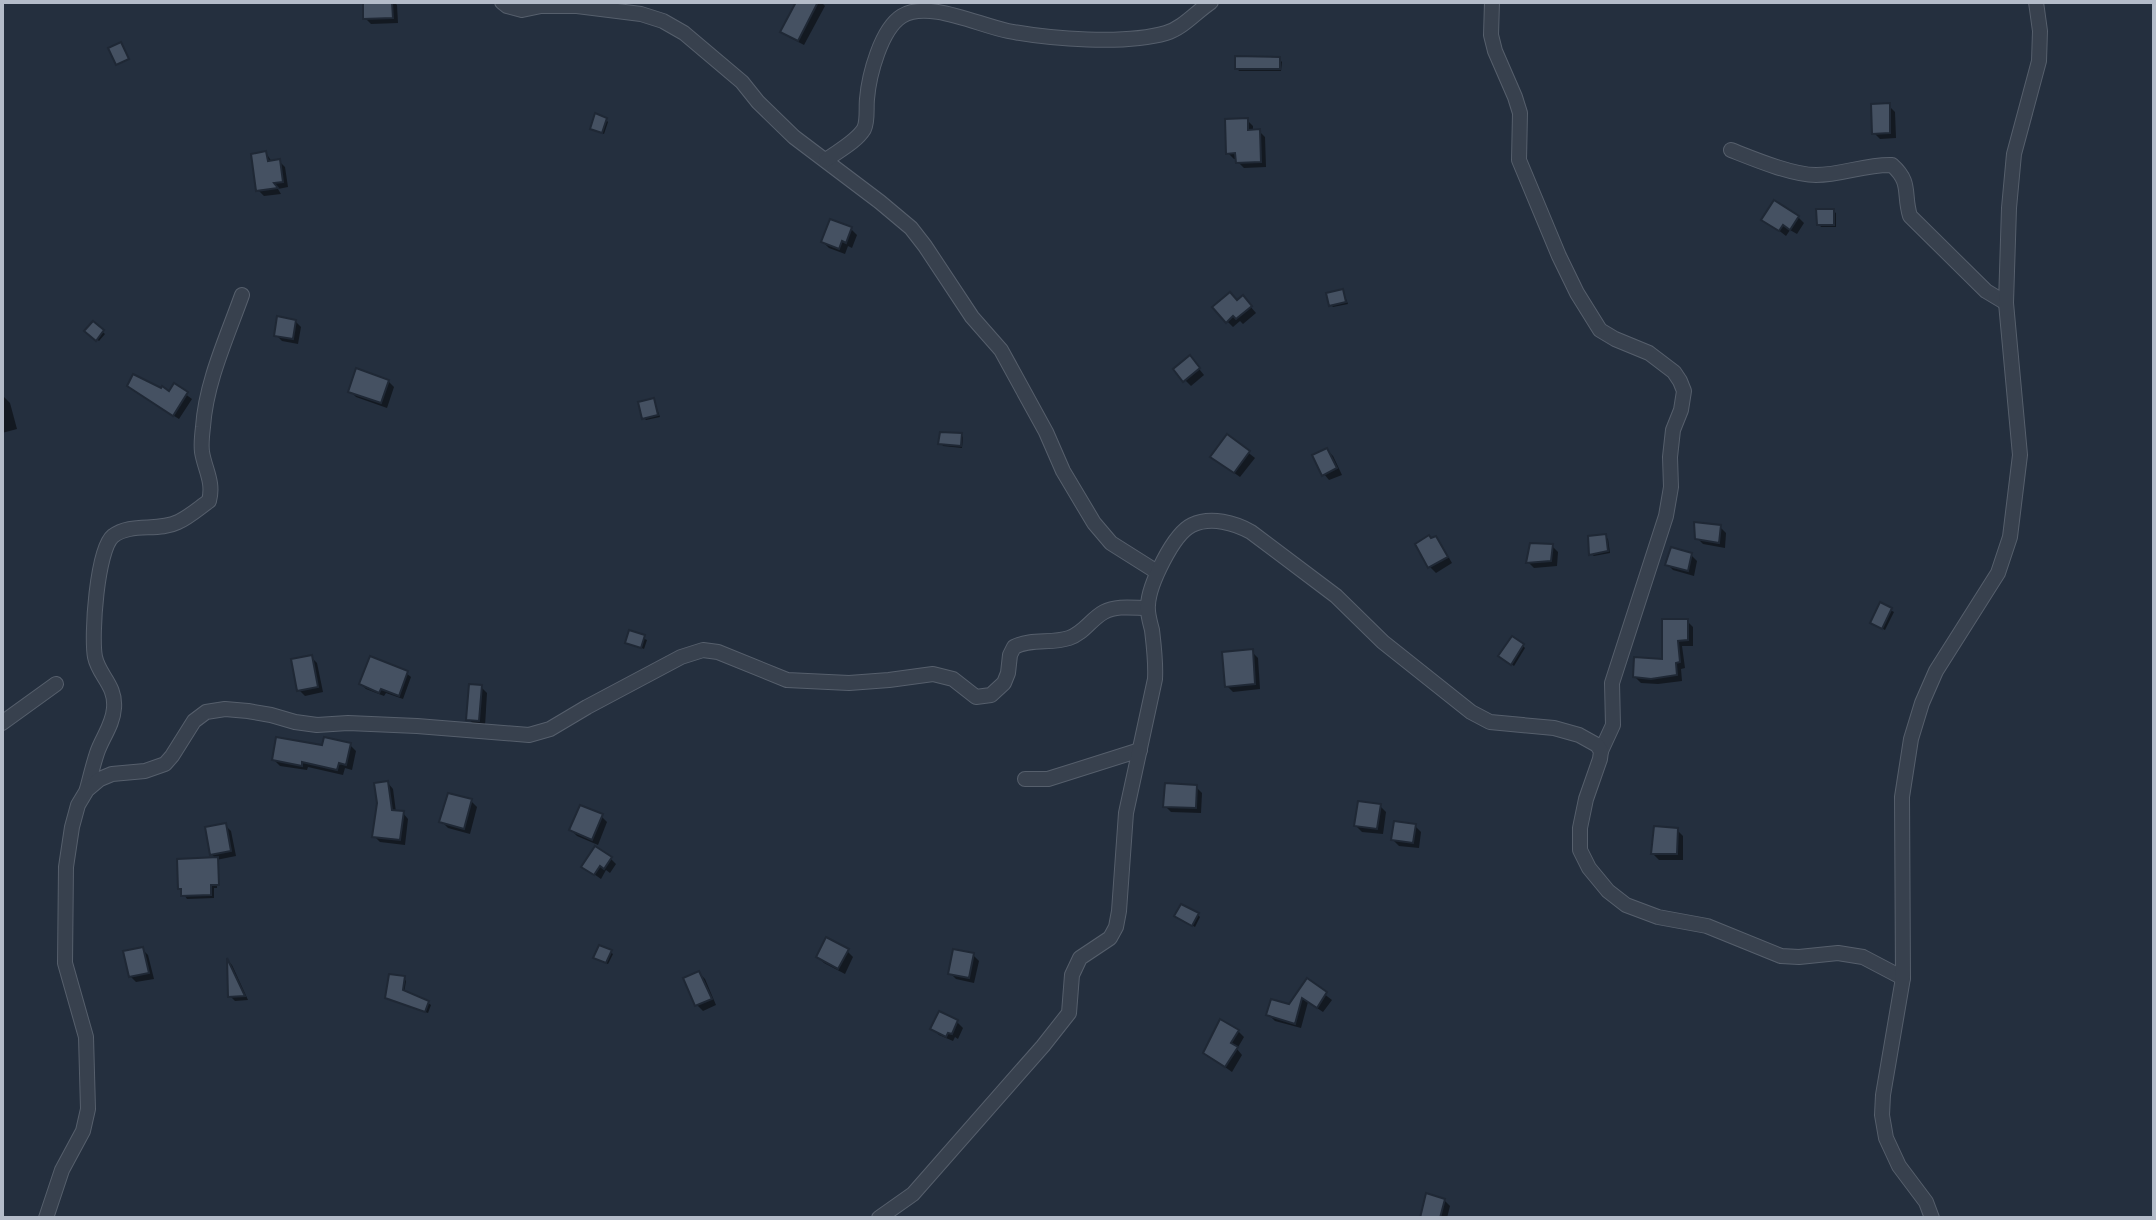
<svg xmlns="http://www.w3.org/2000/svg" width="2156" height="1220" viewBox="0 0 2156 1220" font-family="Helvetica,sans-serif">
<style>
.shadow{fill:#0007}
.building{fill:#455162;stroke:#1f2835;stroke-width:2}
.lines{fill:none;stroke-linecap:round;stroke-linejoin:round}
.street-casing{stroke:#565f6c;stroke-width:16}
.street{stroke:#38414e;stroke-width:14}
</style>
<rect width="100%" height="100%" fill="#242f3e"/>
<g class="shadow">
<polygon points="365,2 394,2 397,5 398,23 371,24 365,18"/>
<polygon points="798,2 821,2 825,6 804,45 789,37 783,31"/>
<polygon points="1279,59 1282,62 1281,71 1239,71 1237,68"/>
<polygon points="1889,106 1895,112 1896,138 1880,139 1874,133"/>
<polygon points="606,120 608,122 604,134 592,129"/>
<polygon points="1247,120 1253,126 1253,131 1259,131 1265,137 1266,167 1244,168 1238,162 1238,159 1234,159 1228,153"/>
<polygon points="266,153 272,162 279,161 285,167 288,187 278,189 281,194 264,196 258,190"/>
<polygon points="1833,211 1836,213 1836,227 1821,227 1819,224"/>
<polygon points="1798,217 1804,223 1797,234 1790,230 1786,236 1764,219"/>
<polygon points="851,229 857,235 852,248 848,246 845,254 829,248 823,242"/>
<polygon points="1343,291 1348,304 1333,307 1331,305"/>
<polygon points="1243,298 1256,313 1243,324 1240,321 1233,327 1227,321 1237,302"/>
<polygon points="295,321 301,327 298,344 282,341 276,335"/>
<polygon points="93,324 105,334 99,341 87,331"/>
<polygon points="1195,364 1204,375 1191,386 1185,380"/>
<polygon points="388,381 394,387 387,408 356,397 350,391"/>
<polygon points="174,386 192,399 179,419 134,391 170,394"/>
<polygon points="4,397 10,403 17,429 2,433 2,398"/>
<polygon points="654,400 660,417 646,420 644,418"/>
<polygon points="961,435 963,437 962,448 943,446 941,443"/>
<polygon points="1227,436 1255,458 1240,477 1212,457"/>
<polygon points="1327,450 1333,456 1342,475 1329,480 1324,474"/>
<polygon points="1720,527 1726,533 1725,548 1703,544 1697,538"/>
<polygon points="1605,536 1608,539 1610,553 1594,556 1591,554"/>
<polygon points="1435,538 1441,544 1452,563 1436,573 1430,567 1418,545"/>
<polygon points="1552,546 1558,552 1557,566 1534,568 1528,562"/>
<polygon points="1691,555 1697,561 1694,576 1673,570 1667,564"/>
<polygon points="1881,605 1894,612 1885,630 1875,625"/>
<polygon points="1687,621 1693,627 1693,646 1682,646 1685,668 1681,669 1682,681 1658,684 1641,683 1635,677 1664,662"/>
<polygon points="631,633 647,640 644,649 628,642"/>
<polygon points="1523,646 1525,648 1514,666 1503,658"/>
<polygon points="1252,652 1258,658 1260,689 1233,692 1227,686"/>
<polygon points="311,657 317,663 323,692 305,696 299,690"/>
<polygon points="406,673 411,677 403,699 386,693 384,696 366,689 361,684"/>
<polygon points="481,687 487,693 485,726 475,725 468,719"/>
<polygon points="350,745 356,751 352,770 345,768 343,775 308,767 307,770 280,766 274,760 323,747"/>
<polygon points="388,783 393,789 396,812 403,813 408,819 405,845 380,842 374,836"/>
<polygon points="1196,787 1202,793 1201,813 1171,812 1165,806"/>
<polygon points="471,801 477,807 470,834 448,828 442,822"/>
<polygon points="1380,806 1386,812 1383,834 1362,832 1356,826"/>
<polygon points="601,816 607,822 598,845 577,836 571,830"/>
<polygon points="225,825 231,831 236,856 216,860 217,888 214,888 214,898 187,899 180,889 217,859 211,854"/>
<polygon points="1415,826 1421,832 1419,848 1399,846 1393,840"/>
<polygon points="1677,830 1683,836 1683,860 1659,860 1653,854"/>
<polygon points="610,858 616,864 610,873 606,870 601,879 584,867"/>
<polygon points="1198,915 1200,917 1195,927 1179,918"/>
<polygon points="142,949 148,955 154,979 136,982 130,976"/>
<polygon points="847,951 853,957 845,974 824,963 818,957"/>
<polygon points="610,952 613,954 608,964 596,958"/>
<polygon points="973,955 979,961 974,983 956,979 950,973"/>
<polygon points="229,962 232,965 248,1000 235,1001 230,996"/>
<polygon points="699,973 705,979 716,1005 703,1011 697,1005"/>
<polygon points="404,978 406,981 404,993 428,1003 431,1005 428,1013 390,999"/>
<polygon points="1307,981 1332,1000 1323,1012 1308,1002 1301,1028 1275,1021 1269,1015 1290,1006"/>
<polygon points="940,1014 957,1022 963,1028 958,1039 955,1037 953,1041 939,1035 933,1029"/>
<polygon points="1238,1031 1244,1037 1237,1049 1242,1055 1232,1072 1205,1053"/>
<polygon points="1444,1200 1450,1206 1447,1218 1424,1218"/>
</g>
<g class="building">
<polygon points="363,2 392,2 393,18 363,19"/>
<polygon points="796,2 818,2 798,41 780,32"/>
<polygon points="121,42 129,59 116,65 108,48"/>
<polygon points="1235,56 1280,57 1280,69 1235,69"/>
<polygon points="1890,103 1890,133 1872,134 1871,104"/>
<polygon points="595,113 607,118 602,133 590,129"/>
<polygon points="1248,118 1248,130 1260,129 1261,162 1236,163 1235,153 1226,154 1225,119"/>
<polygon points="266,151 268,161 280,159 283,182 274,183 278,188 256,191 251,154"/>
<polygon points="1774,200 1799,216 1790,230 1783,225 1779,231 1761,220"/>
<polygon points="1816,209 1834,209 1834,225 1817,225"/>
<polygon points="830,219 852,227 846,243 842,241 839,249 821,242"/>
<polygon points="1343,289 1346,302 1329,306 1326,293"/>
<polygon points="1230,292 1237,300 1243,295 1252,306 1236,319 1233,316 1226,323 1212,307"/>
<polygon points="277,316 296,320 293,339 274,336"/>
<polygon points="93,321 104,330 96,341 84,331"/>
<polygon points="1190,355 1200,368 1183,382 1173,369"/>
<polygon points="356,368 389,380 381,403 348,392"/>
<polygon points="133,374 161,388 162,386 169,391 174,383 188,392 173,416 127,386"/>
<polygon points="654,398 658,415 642,419 638,402"/>
<polygon points="940,432 962,433 961,446 938,444"/>
<polygon points="1227,434 1250,451 1234,473 1210,457"/>
<polygon points="1327,448 1337,468 1322,476 1312,455"/>
<polygon points="1694,522 1721,525 1719,543 1695,539"/>
<polygon points="1606,534 1608,551 1589,555 1588,536"/>
<polygon points="1429,535 1431,538 1436,536 1448,557 1428,568 1415,544"/>
<polygon points="1530,543 1553,544 1551,561 1526,563"/>
<polygon points="1671,547 1692,553 1688,571 1665,565"/>
<polygon points="1880,602 1892,608 1882,629 1870,623"/>
<polygon points="1662,619 1688,619 1688,640 1678,641 1680,662 1676,663 1677,675 1651,679 1633,677 1634,657 1662,659"/>
<polygon points="629,630 645,635 641,648 625,643"/>
<polygon points="1512,636 1524,644 1511,665 1498,656"/>
<polygon points="1253,649 1255,684 1225,687 1222,652"/>
<polygon points="312,655 318,687 297,691 291,659"/>
<polygon points="370,656 408,671 399,696 381,689 379,693 359,684"/>
<polygon points="469,684 482,685 479,721 466,720"/>
<polygon points="276,737 322,745 324,737 351,743 346,765 339,763 337,770 302,762 302,766 272,760"/>
<polygon points="388,781 392,810 404,811 400,840 372,837 377,803 374,783"/>
<polygon points="1165,783 1197,785 1196,808 1163,807"/>
<polygon points="448,793 472,799 464,829 439,822"/>
<polygon points="1358,801 1381,804 1377,829 1354,826"/>
<polygon points="580,805 603,814 592,840 569,830"/>
<polygon points="1394,821 1416,824 1413,843 1391,840"/>
<polygon points="226,823 231,851 210,855 205,827"/>
<polygon points="1654,826 1678,828 1677,854 1651,854"/>
<polygon points="595,846 612,857 604,869 600,866 594,875 581,867"/>
<polygon points="218,857 219,885 211,885 211,895 181,896 181,889 178,889 177,859"/>
<polygon points="1181,904 1199,913 1192,926 1174,916"/>
<polygon points="826,937 849,949 838,969 816,957"/>
<polygon points="599,945 612,950 606,963 593,958"/>
<polygon points="143,947 149,973 129,977 123,951"/>
<polygon points="953,949 974,953 969,978 948,974"/>
<polygon points="227,958 245,996 228,997"/>
<polygon points="699,971 712,999 695,1006 683,978"/>
<polygon points="389,974 405,976 403,990 429,1001 425,1012 385,998"/>
<polygon points="1307,978 1327,992 1317,1008 1302,998 1295,1024 1266,1015 1271,999 1289,1004"/>
<polygon points="939,1011 958,1020 952,1034 948,1033 946,1037 930,1029"/>
<polygon points="1220,1019 1239,1030 1231,1043 1238,1047 1225,1067 1203,1053"/>
<polygon points="1426,1193 1445,1199 1440,1218 1420,1218"/>
</g>
<g class="lines">
<defs>
<g id="street">
<polyline points="502,2 507,6 522,10 541,6 577,6 641,14 663,21 684,33 742,82 758,102 794,137 880,202 911,228 925,246 972,317 1001,350 1046,432 1063,471 1094,523 1111,543 1157,572"/>
<polyline points="1492,2 1491,35 1495,51 1515,97 1520,113 1519,160 1559,256 1577,293 1600,330 1615,339 1649,353 1674,372 1680,381 1684,391 1681,410 1673,430 1670,457 1671,487 1666,516 1612,683 1613,725 1601,751"/>
<path d="M 1731,150 C 1754,159 1792,175 1816,175 C 1842,175 1866,164 1892,165 C 1912,183 1903,193 1910,216 L 1986,291 L 2006,303"/>
<path d="M 826,160 C 838,151 856,142 864,129 C 868,121 866,108 867,99 C 869,75 881,29 902,16 C 928,0 978,25 1008,31 C 1050,39 1125,45 1166,33 C 1183,28 1196,12 1211,2"/>
<polyline points="2,723 56,684"/>
<polyline points="1025,779 1048,779 1140,750"/>
<path d="M 87,789 C 90,778 93,765 97,753 C 102,738 113,725 114,708 C 116,685 99,676 95,657 C 91,636 97,549 113,536 C 131,522 158,532 178,522 C 189,517 199,508 209,501 C 214,482 205,470 202,452 C 201,444 202,435 203,427 C 206,382 227,337 242,295"/>
<path d="M 46,1218 L 62,1170 L 83,1131 L 88,1109 L 86,1037 L 65,963 L 66,867 L 72,827 L 78,805 L 87,790 L 100,779 L 112,774 L 145,771 L 165,764 L 172,756 L 194,721 L 206,712 L 225,709 L 248,711 L 271,715 L 295,722 L 317,725 L 348,723 L 417,726 L 529,735 L 550,729 L 587,707 L 681,657 L 703,650 L 718,652 L 787,680 L 849,683 L 889,680 L 933,674 L 953,679 L 976,697 L 991,695 L 1004,683 L 1008,673 L 1010,655 L 1014,647 C 1032,638 1051,644 1069,638 C 1084,633 1091,619 1104,612 C 1117,605 1134,608 1147,608"/>
<path d="M 879,1218 L 913,1194 L 1043,1046 L 1069,1013 L 1072,975 L 1080,958 L 1110,938 L 1116,927 L 1119,911 L 1126,813 L 1155,679 C 1156,662 1154,647 1152,630 C 1150,622 1147,613 1148,605 C 1149,585 1173,534 1192,525 C 1211,516 1235,523 1251,532 L 1336,596 L 1383,642 L 1471,712 L 1490,722 L 1554,728 L 1579,735 L 1597,745 L 1601,751 L 1600,759 L 1586,799 L 1580,828 L 1580,850 L 1589,868 L 1608,891 L 1626,905 L 1658,917 L 1707,926 L 1781,956 L 1799,957 L 1838,953 L 1863,957 L 1903,978"/>
<polyline points="1932,1218 1926,1202 1899,1166 1886,1138 1882,1115 1883,1095 1903,978 1902,797 1911,739 1922,703 1936,671 1998,573 2010,537 2020,455 2006,303 2009,208 2014,154 2039,61 2040,31 2036,2"/>
</g>
</defs>
<use href="#street" class="street-casing"/>
<use href="#street" class="street"/>
</g>
<rect width="2156" height="1220" fill="none" stroke="#b4bcc9" stroke-width="8"/>
</svg>
